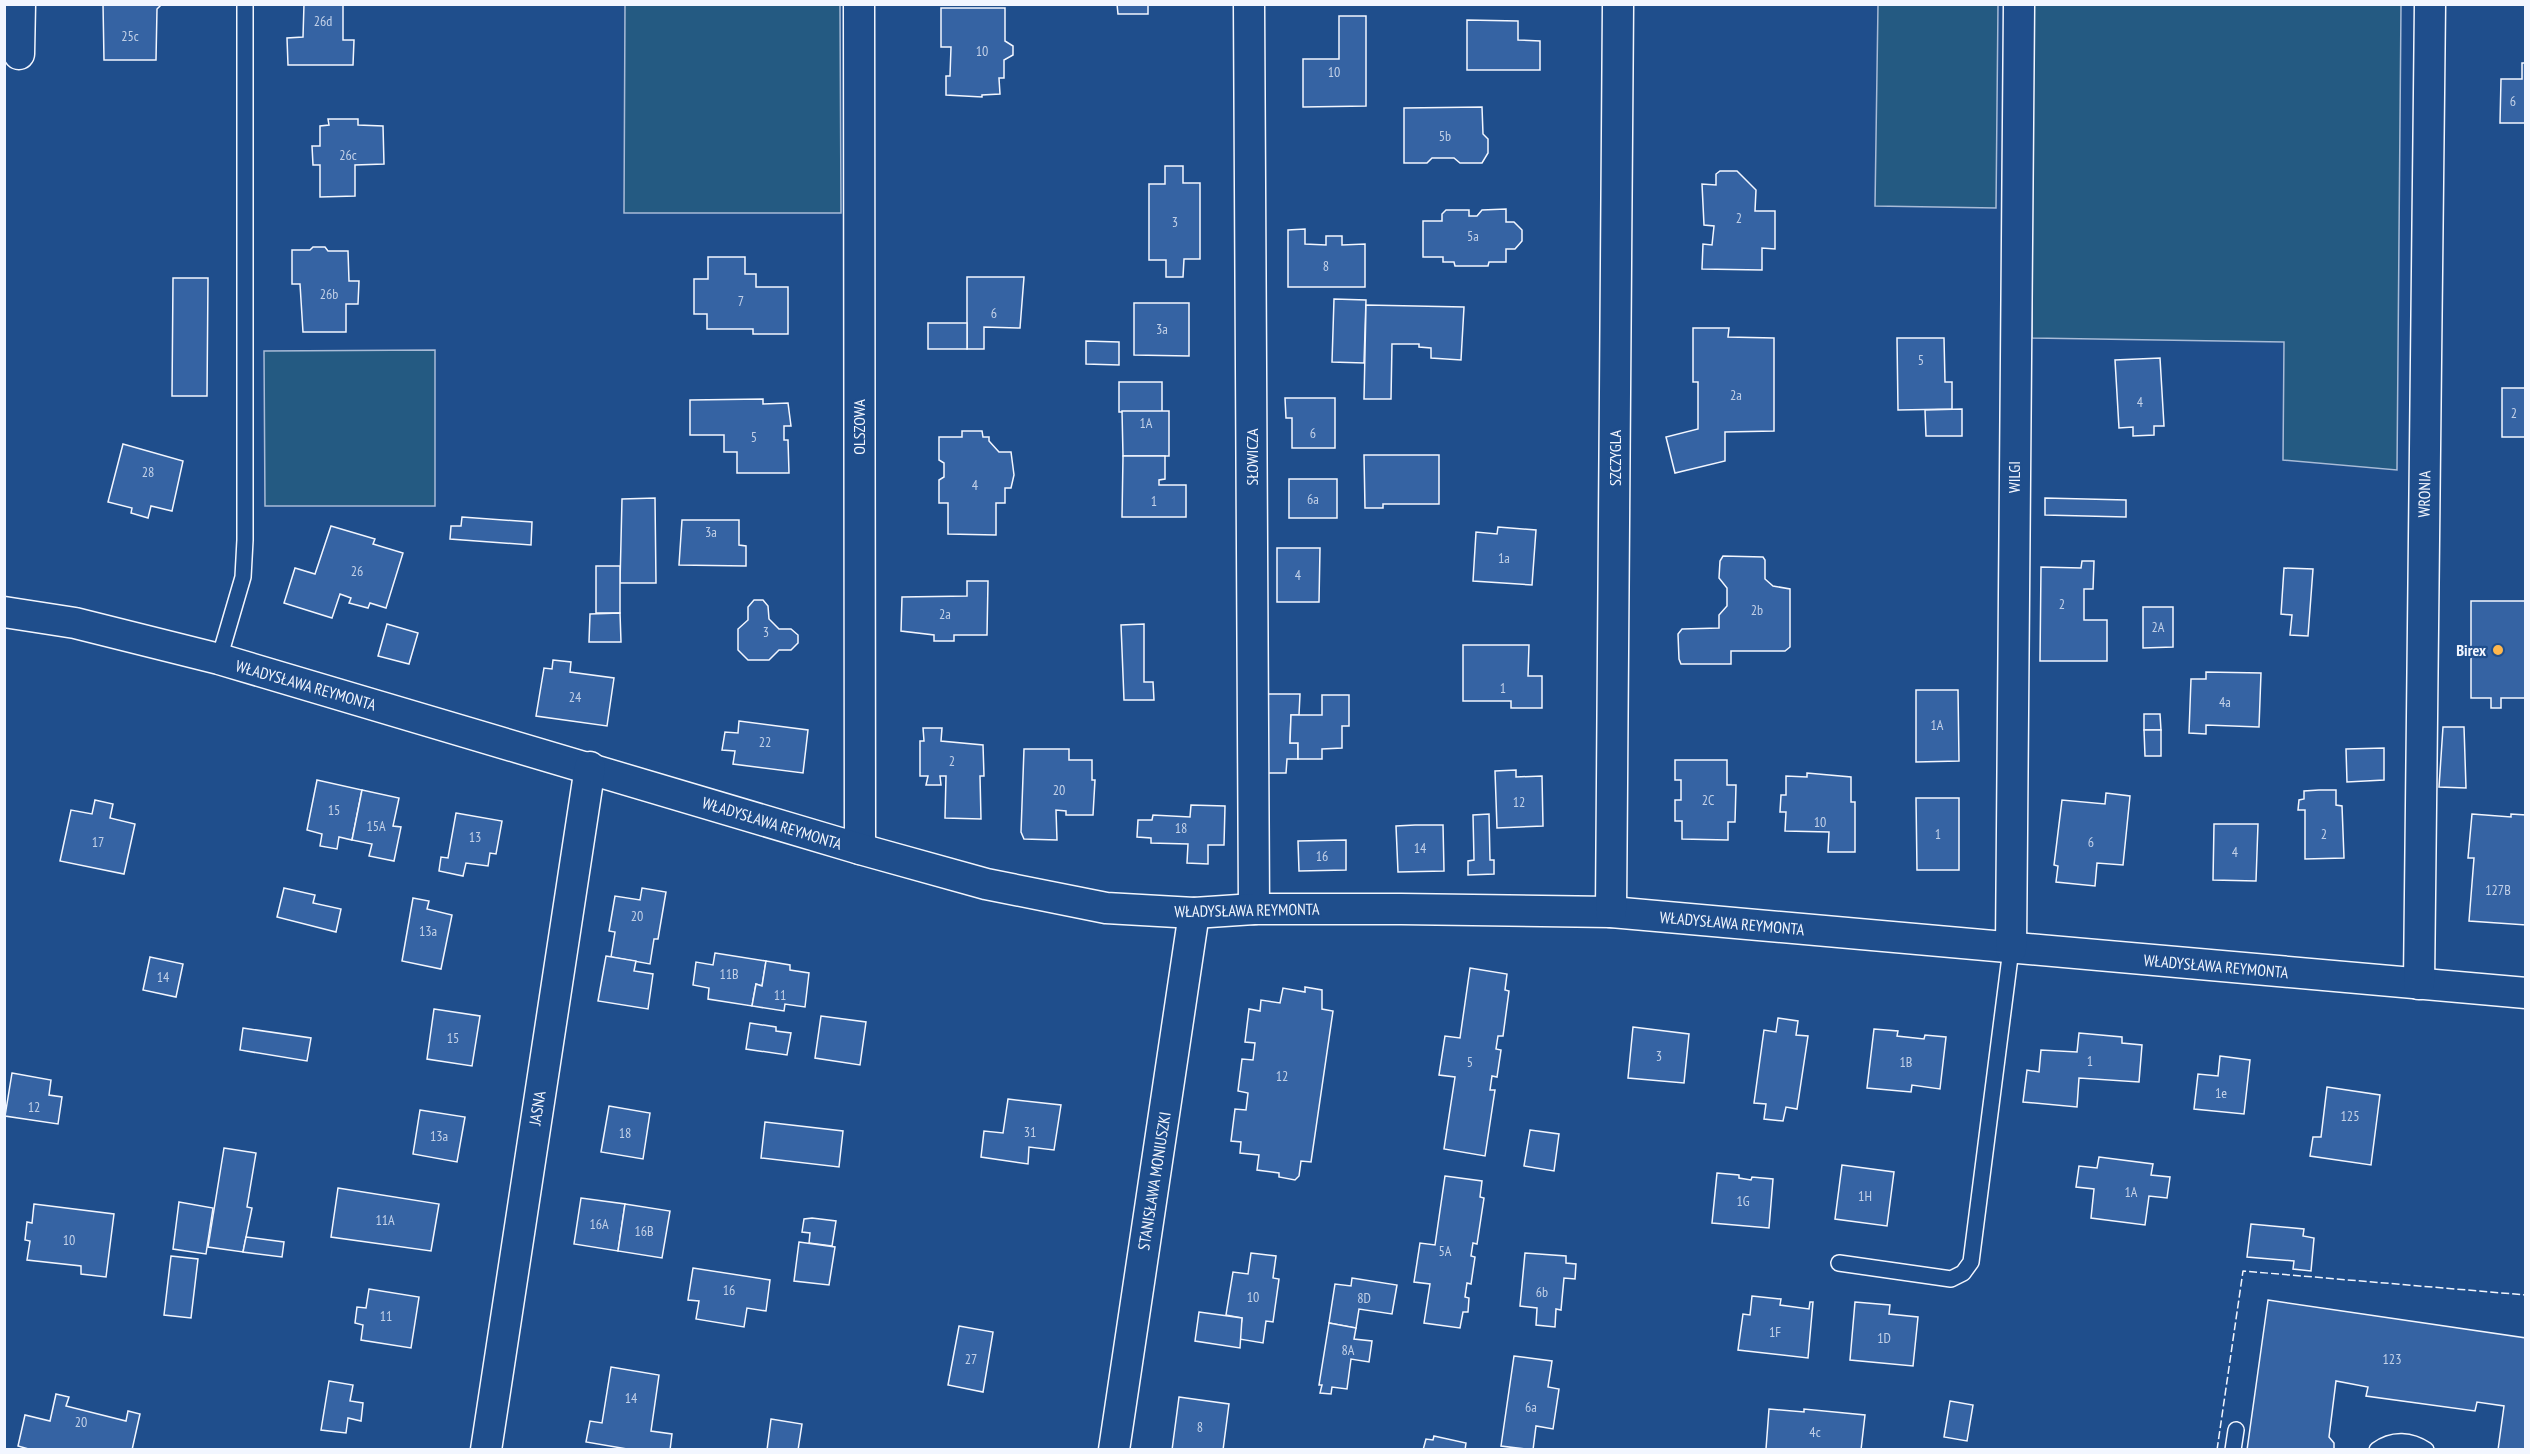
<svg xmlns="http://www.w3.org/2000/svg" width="2530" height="1454" viewBox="0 0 2530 1454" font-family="'PT Sans Narrow',sans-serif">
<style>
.green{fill:#245a82;stroke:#a8bbd7;stroke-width:1.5}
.building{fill:#3563a3;stroke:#f2f6ff;stroke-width:1.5}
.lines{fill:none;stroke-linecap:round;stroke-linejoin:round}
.lane-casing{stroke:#f2f6ff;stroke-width:18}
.street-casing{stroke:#f2f6ff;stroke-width:33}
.lane{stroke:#1f4e8c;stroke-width:15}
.street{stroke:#1f4e8c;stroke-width:30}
.fence{stroke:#f2f6ff;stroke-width:1.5;stroke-dasharray:8 3;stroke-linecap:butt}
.poi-dot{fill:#ffb74d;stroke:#1f4e8c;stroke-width:2}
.labels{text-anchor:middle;stroke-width:4.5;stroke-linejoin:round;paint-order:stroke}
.number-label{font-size:14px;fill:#c3d1e8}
.street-label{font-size:16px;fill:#f2f6ff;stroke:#1f4e8c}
.poi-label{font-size:16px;font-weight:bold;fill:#f2f6ff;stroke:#1f4e8c;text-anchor:end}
</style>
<rect width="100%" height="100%" fill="#1f4e8c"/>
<g class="green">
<polygon points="625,5 840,5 841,213 624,213"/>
<polygon points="1878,5 1998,5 1996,208 1875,206"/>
<polygon points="2033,5 2401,5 2397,470 2283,460 2284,342 2032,338"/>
<polygon points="435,350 435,506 265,506 264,351"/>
</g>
<g class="building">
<polygon points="103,4 162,4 157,9 156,60 104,60"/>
<polygon points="304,4 343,4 343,40 354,40 353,65 288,65 287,38 303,37"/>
<polygon points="1117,4 1148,4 1148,14 1118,14"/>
<polygon points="941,8 1005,8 1005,41 1013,46 1013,55 1004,60 1004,78 999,78 1000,94 982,95 982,97 946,95 946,76 950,76 951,47 941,47"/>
<polygon points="1339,16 1366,16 1366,106 1303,107 1303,59 1339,59"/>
<polygon points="1467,20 1518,21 1518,40 1540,41 1540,70 1467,70"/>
<polygon points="2522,63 2526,63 2526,123 2500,123 2501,79 2522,79"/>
<polygon points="1482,107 1483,134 1488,139 1488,153 1482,163 1460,163 1454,158 1432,158 1427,163 1404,163 1404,108"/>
<polygon points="328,119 358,119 358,125 383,126 384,164 355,165 355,196 320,197 320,165 313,165 312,146 320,146 320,126 329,125"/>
<polygon points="1165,166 1183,166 1183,183 1200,183 1200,259 1184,259 1183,277 1166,277 1166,260 1149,260 1149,184 1165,184"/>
<polygon points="1720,171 1737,171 1756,190 1755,211 1775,211 1775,249 1762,248 1762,270 1702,269 1703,244 1712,245 1714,226 1704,225 1702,184 1716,185 1716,174"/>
<polygon points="1506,209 1506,222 1514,222 1522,230 1522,241 1515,249 1506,249 1506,262 1489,262 1488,266 1455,266 1454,262 1443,262 1443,257 1423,257 1423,221 1442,221 1442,214 1446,210 1469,210 1469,216 1477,216 1482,210"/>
<polygon points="1305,229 1305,244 1326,245 1326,236 1342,236 1342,245 1365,244 1365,287 1288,287 1288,230"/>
<polygon points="313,247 325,247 328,251 348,251 349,281 359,281 358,304 346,304 346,332 303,332 300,284 292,284 292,250 310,250"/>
<polygon points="708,257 745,257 745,274 756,274 756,287 788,287 788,334 753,334 753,329 707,329 707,314 694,314 694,279 708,279"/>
<polygon points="967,277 1024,277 1020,328 984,327 984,349 967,349"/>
<polygon points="173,278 208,278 207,396 172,396"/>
<polygon points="1334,299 1366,300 1364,363 1332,362"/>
<polygon points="1134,303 1189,303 1189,356 1134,355"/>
<polygon points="1366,305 1464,307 1461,360 1431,358 1431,348 1419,347 1419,344 1392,344 1391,399 1364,399"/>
<rect x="928" y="323" width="39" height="26"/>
<polygon points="1693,328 1729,328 1728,337 1774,338 1774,431 1725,432 1725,461 1675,473 1666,437 1698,429 1698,382 1693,382"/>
<polygon points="1897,338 1944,338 1945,382 1952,382 1952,409 1898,410"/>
<polygon points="1086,341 1119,342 1119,365 1086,364"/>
<polygon points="2160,358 2164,426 2154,426 2154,435 2133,436 2133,427 2119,428 2115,360"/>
<rect x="1119" y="382" width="43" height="30"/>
<rect x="2502" y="388" width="24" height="49"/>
<polygon points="1285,398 1335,398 1335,448 1292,448 1292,418 1286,418"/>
<polygon points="763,399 763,404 788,403 791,426 784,426 784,440 788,440 789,473 737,473 737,452 724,452 724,435 690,435 690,400"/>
<polygon points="1962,409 1962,436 1926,436 1925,410"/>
<polygon points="1122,411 1169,411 1169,456 1123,456"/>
<polygon points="962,431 982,431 983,437 989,437 989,441 999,452 1011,452 1014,475 1011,488 1005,488 1005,503 996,503 996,535 948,534 948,503 939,503 939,480 944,477 944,463 939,460 939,437 962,437"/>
<polygon points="123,444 183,461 172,511 151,506 148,518 131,513 132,508 108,502"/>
<polygon points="1364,455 1439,455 1439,504 1383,504 1383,508 1365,508"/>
<polygon points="1123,456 1165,456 1165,479 1159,480 1159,485 1186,485 1186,517 1122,517"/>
<rect x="1289" y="479" width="48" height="39"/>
<polygon points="655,498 656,583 620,583 622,499"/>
<polygon points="2045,498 2126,500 2126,517 2045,515"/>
<polygon points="462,517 532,522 531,545 450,539 451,526 461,526"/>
<polygon points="682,520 739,520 739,545 746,546 746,566 679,565"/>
<polygon points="331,526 375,539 373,544 403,553 386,608 370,603 368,608 349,603 351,598 340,594 332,618 284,603 295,568 315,574"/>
<polygon points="1498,527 1536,530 1532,585 1473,581 1476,532 1497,534"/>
<polygon points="1277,548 1320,548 1319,602 1277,602"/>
<polygon points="1723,556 1763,557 1765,560 1765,579 1773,586 1790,589 1790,647 1785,651 1731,651 1731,664 1681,664 1679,659 1678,634 1682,629 1719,628 1719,615 1727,606 1727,588 1719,578 1720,561"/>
<polygon points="2082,561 2094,561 2093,589 2084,589 2084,620 2107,620 2107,661 2040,661 2041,567 2081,568"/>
<rect x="596" y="566" width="24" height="47"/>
<polygon points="2284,568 2313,569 2308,636 2290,635 2292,615 2281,614"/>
<polygon points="967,581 988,581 987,635 954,635 954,641 934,641 934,635 901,631 902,597 967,596"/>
<polygon points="754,600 763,600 768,606 769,619 779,629 791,629 798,635 798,643 791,650 779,650 769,660 748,660 738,650 738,629 748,620 748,607"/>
<polygon points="2471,601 2526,601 2526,698 2501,698 2501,708 2491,708 2491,698 2471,698"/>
<polygon points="2143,607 2173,607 2173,647 2143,648"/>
<polygon points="620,613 621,642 589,642 590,614"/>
<polygon points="387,624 418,633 409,664 378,656"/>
<polygon points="1144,624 1144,682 1153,682 1154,700 1124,700 1121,625"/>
<polygon points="1463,645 1529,645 1528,676 1542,676 1542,708 1511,708 1511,701 1463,701"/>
<polygon points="553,660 571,662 570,672 614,678 607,726 536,716 544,668 552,669"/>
<polygon points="2206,672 2261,673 2259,727 2206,725 2206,734 2189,733 2191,679 2206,679"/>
<polygon points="1916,690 1958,690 1959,761 1916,762"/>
<polygon points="1265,694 1300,694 1299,715 1291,715 1290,743 1298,743 1298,759 1287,759 1286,773 1265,773"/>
<polygon points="1322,695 1349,695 1349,726 1342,726 1342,748 1322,749 1322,759 1298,759 1298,743 1290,743 1291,715 1322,715"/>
<polygon points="2144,714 2160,714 2161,730 2144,730"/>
<polygon points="739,721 808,730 803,773 733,764 735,751 722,750 725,732 738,733"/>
<polygon points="2443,727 2464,727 2466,788 2439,787"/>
<polygon points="923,728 942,728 941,741 983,745 984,776 980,776 981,819 945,818 946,776 940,776 941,785 926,785 928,776 920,776 920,741 924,741"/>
<polygon points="2144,730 2161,730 2161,756 2145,756"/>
<polygon points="2384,748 2384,780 2347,782 2346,749"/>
<polygon points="1024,749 1069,749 1069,760 1092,760 1092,780 1095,780 1093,815 1066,815 1066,811 1056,810 1057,840 1024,839 1021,832"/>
<polygon points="1675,760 1727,760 1727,785 1736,785 1735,822 1728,822 1728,840 1682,839 1682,821 1675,821 1675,800 1681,800 1681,780 1675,780"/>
<polygon points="1516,770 1516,777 1542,776 1543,826 1497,828 1495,771"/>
<polygon points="1807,773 1851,777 1851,802 1855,802 1855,852 1828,852 1829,832 1785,831 1786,812 1780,812 1781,795 1786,795 1786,776 1807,777"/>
<polygon points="317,780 362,790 352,840 339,837 337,849 320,846 322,834 307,830"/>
<polygon points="362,790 399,798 393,826 401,827 394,861 369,856 372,844 352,840"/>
<polygon points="2319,790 2336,790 2336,805 2342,806 2344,858 2305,859 2305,810 2298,810 2299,800 2304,799 2304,791"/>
<polygon points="2106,793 2130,796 2123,865 2097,863 2095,886 2056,882 2058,866 2054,865 2062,800 2105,804"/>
<polygon points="1916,798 1959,798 1959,870 1917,870"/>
<polygon points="95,800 113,804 110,818 135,824 124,874 60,861 71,810 92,814"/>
<polygon points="1191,805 1225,806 1224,845 1208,845 1208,864 1187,863 1188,844 1151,843 1151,838 1137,837 1138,820 1152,820 1153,815 1190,817"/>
<polygon points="456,813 502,821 496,854 490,853 488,866 466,863 463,876 439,871 441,857 448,858"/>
<polygon points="1489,814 1490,860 1494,860 1494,874 1468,875 1468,861 1474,860 1473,815"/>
<polygon points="2472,814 2511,817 2511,814 2526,815 2526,925 2469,921 2474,858 2468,858"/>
<polygon points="2214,824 2258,824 2256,881 2213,880"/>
<polygon points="1415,825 1443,825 1444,871 1398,872 1396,826"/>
<polygon points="1346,840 1346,870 1299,871 1298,841"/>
<polygon points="284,888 315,895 313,903 341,909 336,932 277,917"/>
<polygon points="642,888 666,892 658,939 654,939 650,964 611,957 615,932 609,931 615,896 640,900"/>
<polygon points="413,898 429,901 427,909 452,915 441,969 402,961"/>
<polygon points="715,953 766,961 762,986 756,984 752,1006 708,999 709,988 693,985 696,962 713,965"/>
<polygon points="606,956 636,961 634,971 653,974 648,1009 598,1001"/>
<polygon points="150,957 183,964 176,997 143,990"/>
<polygon points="766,961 790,965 790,970 809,973 805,1007 785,1004 784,1011 752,1006 756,984 762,986"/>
<polygon points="1470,968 1507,974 1505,990 1509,991 1503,1036 1498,1036 1496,1049 1501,1050 1497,1077 1492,1076 1490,1090 1495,1090 1485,1156 1444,1149 1455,1077 1439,1075 1445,1036 1460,1038"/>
<polygon points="1305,987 1322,990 1322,1009 1333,1011 1311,1162 1301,1161 1299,1176 1295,1180 1279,1177 1279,1173 1257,1170 1259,1155 1240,1153 1241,1142 1231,1141 1235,1109 1246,1110 1248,1093 1238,1091 1242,1059 1253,1060 1255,1043 1245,1042 1249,1009 1260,1011 1261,1000 1280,1003 1283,988 1305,992"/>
<polygon points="434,1009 480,1016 472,1066 427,1059"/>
<polygon points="821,1016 866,1022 860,1065 815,1058"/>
<polygon points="1778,1018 1798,1021 1796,1035 1808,1036 1797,1109 1786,1107 1783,1121 1764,1119 1766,1104 1754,1103 1764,1030 1776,1032"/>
<polygon points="750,1023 776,1027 776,1031 791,1033 787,1055 746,1049"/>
<polygon points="1633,1027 1689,1034 1684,1083 1628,1078"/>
<polygon points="243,1028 311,1038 307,1061 240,1050"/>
<polygon points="1874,1029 1898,1031 1897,1036 1924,1039 1925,1035 1946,1037 1940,1089 1912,1085 1911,1092 1867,1088"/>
<polygon points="2079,1033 2122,1037 2122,1043 2142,1045 2139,1082 2079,1078 2077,1107 2023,1102 2027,1070 2039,1072 2041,1050 2077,1052"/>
<polygon points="2220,1056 2250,1060 2244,1114 2194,1109 2198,1074 2218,1076"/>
<polygon points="12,1073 51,1080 49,1095 62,1097 58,1124 5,1116"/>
<polygon points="2327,1087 2380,1095 2371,1165 2310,1156 2313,1137 2321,1137"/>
<polygon points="1008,1099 1061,1105 1054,1150 1029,1147 1028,1164 981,1157 984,1131 1003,1133"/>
<polygon points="609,1106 650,1113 643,1159 601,1152"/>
<polygon points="420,1110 465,1117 457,1162 413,1154"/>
<polygon points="765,1122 843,1131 839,1167 761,1158"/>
<polygon points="1530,1130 1559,1134 1554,1171 1524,1166"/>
<polygon points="224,1148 256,1153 247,1207 252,1208 243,1252 208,1247"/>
<polygon points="2099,1157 2153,1164 2151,1175 2170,1177 2167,1198 2149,1196 2145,1225 2091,1218 2094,1189 2076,1187 2079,1166 2097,1168"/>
<polygon points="1842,1165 1894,1172 1887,1226 1835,1219"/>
<polygon points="1717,1173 1739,1175 1739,1178 1751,1180 1752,1177 1773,1179 1769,1228 1712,1223"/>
<polygon points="1445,1176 1482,1181 1480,1197 1484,1198 1477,1244 1473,1243 1471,1256 1475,1257 1471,1284 1467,1283 1465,1297 1469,1298 1468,1312 1463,1312 1460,1328 1424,1323 1430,1284 1414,1282 1420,1243 1435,1245"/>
<polygon points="338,1188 439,1204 431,1251 331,1237"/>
<polygon points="581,1198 625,1204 618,1251 574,1244"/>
<polygon points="179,1202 213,1208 206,1254 173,1249"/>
<polygon points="34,1204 114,1214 106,1277 81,1274 81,1266 27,1260 30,1241 25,1240 27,1222 32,1223"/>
<polygon points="625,1204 670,1211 662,1258 618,1251"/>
<polygon points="812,1218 836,1221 832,1246 809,1243 810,1233 802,1232 804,1219"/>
<polygon points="2251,1224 2304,1229 2303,1236 2314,1238 2311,1271 2293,1269 2294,1261 2247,1257"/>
<polygon points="246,1237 284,1242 282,1257 243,1252"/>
<polygon points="799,1242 835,1247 829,1285 794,1281"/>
<polygon points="1251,1253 1276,1256 1273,1278 1279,1279 1273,1322 1266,1321 1263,1343 1239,1339 1242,1318 1226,1315 1233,1272 1248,1274"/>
<polygon points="1525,1253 1566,1256 1566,1263 1576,1264 1575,1279 1564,1278 1561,1310 1556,1309 1555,1327 1536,1325 1537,1308 1520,1306"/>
<polygon points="171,1256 198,1259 191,1318 164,1315"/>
<polygon points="693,1268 770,1280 766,1311 747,1308 744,1327 696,1319 699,1301 688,1300"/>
<polygon points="1352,1278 1397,1285 1392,1314 1359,1309 1356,1328 1329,1323 1335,1284 1351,1286"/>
<polygon points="369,1289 419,1297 411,1348 361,1340 363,1325 355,1323 357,1307 366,1308"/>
<polygon points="1752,1296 1781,1299 1780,1305 1809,1309 1810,1302 1813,1302 1808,1358 1738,1350 1743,1314 1750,1315"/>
<polygon points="2268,1300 2526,1338 2526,1450 2498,1450 2504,1406 2477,1402 2475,1411 2366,1396 2368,1387 2336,1381 2329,1437 2334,1443 2334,1450 2247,1450"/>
<polygon points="1855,1302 1890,1305 1889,1314 1918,1317 1913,1366 1850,1360"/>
<polygon points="1199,1312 1242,1318 1240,1348 1195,1341"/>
<polygon points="1329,1323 1356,1328 1354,1339 1372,1341 1369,1362 1351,1359 1347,1389 1332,1387 1331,1394 1320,1393 1322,1385 1319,1385"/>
<polygon points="959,1326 993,1332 983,1392 948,1385"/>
<polygon points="1514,1356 1552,1361 1548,1387 1559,1389 1553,1429 1536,1426 1533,1450 1501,1446"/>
<polygon points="611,1367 659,1375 651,1431 672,1434 670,1450 633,1450 586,1442 590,1421 602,1423"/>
<polygon points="329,1381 353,1385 350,1401 363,1403 361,1421 348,1418 346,1433 321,1430"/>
<polygon points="56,1394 69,1397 66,1406 126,1421 128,1411 140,1414 132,1450 32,1450 18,1446 25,1415 50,1421"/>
<polygon points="1179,1397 1229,1404 1223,1450 1172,1450"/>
<polygon points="1950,1401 1973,1405 1967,1441 1944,1437"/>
<polygon points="1769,1409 1804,1412 1804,1409 1865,1415 1861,1450 1766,1449"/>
<polygon points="771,1419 802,1424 798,1450 767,1450"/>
<polygon points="1434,1436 1466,1443 1465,1450 1423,1450 1426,1439 1433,1440"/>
</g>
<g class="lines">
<defs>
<g id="lane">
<polyline points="219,659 243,577 245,540 245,4"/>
<polyline points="1839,1263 1951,1279 1963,1273 1971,1262 2011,949"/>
<polyline points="2233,1450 2236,1430"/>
<path d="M 2377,1450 C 2393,1438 2411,1440 2426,1450"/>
</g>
<g id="street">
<polyline points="859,4 860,849"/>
<polyline points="1249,4 1254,909"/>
<polyline points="19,54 20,4"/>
<polyline points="4,612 75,623 219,659 860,849 986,884 1106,908 1194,913 1254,909 1401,909 1611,912 2526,993"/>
<polyline points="1611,912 1618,4"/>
<polyline points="2011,949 2019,5"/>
<polyline points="2419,984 2430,4"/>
<polyline points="486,1450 590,767"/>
<polyline points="1114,1450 1194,913"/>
</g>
</defs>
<use href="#lane" class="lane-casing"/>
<use href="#street" class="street-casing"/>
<use href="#lane" class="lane"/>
<use href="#street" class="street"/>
<polyline class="fence" points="2217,1450 2243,1271 2526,1295"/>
</g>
<circle class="poi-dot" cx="2498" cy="650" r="6"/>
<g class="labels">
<g class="number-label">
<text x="323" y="26">26d</text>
<text x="130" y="41">25c</text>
<text x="982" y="56">10</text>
<text x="1334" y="77">10</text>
<text x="2513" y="106">6</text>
<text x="1445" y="141">5b</text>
<text x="348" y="160">26c</text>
<text x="1739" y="223">2</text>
<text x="1175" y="227">3</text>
<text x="1473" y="241">5a</text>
<text x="1326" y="271">8</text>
<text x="329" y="299">26b</text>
<text x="741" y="306">7</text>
<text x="994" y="318">6</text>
<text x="1162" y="334">3a</text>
<text x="1921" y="365">5</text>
<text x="1736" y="400">2a</text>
<text x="2140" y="407">4</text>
<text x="2514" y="418">2</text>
<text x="1146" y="428">1A</text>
<text x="1313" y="438">6</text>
<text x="754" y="442">5</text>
<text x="148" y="477">28</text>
<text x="975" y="490">4</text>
<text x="1313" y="504">6a</text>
<text x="1154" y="506">1</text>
<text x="711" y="537">3a</text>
<text x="1504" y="563">1a</text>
<text x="357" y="576">26</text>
<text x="1298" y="580">4</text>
<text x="2062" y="609">2</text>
<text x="1757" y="615">2b</text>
<text x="945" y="619">2a</text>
<text x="2158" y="632">2A</text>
<text x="766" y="637">3</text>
<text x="1503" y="693">1</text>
<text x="575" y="702">24</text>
<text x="2225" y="707">4a</text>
<text x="1937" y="730">1A</text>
<text x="765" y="747">22</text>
<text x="952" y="766">2</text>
<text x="1059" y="795">20</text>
<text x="1708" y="805">2C</text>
<text x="1519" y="807">12</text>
<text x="334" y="815">15</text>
<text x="1820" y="827">10</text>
<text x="376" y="831">15A</text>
<text x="1181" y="833">18</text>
<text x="1938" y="839">1</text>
<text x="2324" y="839">2</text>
<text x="475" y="842">13</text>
<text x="98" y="847">17</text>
<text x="2091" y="847">6</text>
<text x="1420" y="853">14</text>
<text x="2235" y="857">4</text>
<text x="1322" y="861">16</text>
<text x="2498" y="895">127B</text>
<text x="637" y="921">20</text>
<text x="428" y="936">13a</text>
<text x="729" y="979">11B</text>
<text x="163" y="982">14</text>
<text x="780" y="1000">11</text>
<text x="453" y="1043">15</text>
<text x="1659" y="1061">3</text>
<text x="2090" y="1066">1</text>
<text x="1470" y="1067">5</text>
<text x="1906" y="1067">1B</text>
<text x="1282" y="1081">12</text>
<text x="2221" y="1098">1e</text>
<text x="34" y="1112">12</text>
<text x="2350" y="1121">125</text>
<text x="1030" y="1137">31</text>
<text x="625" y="1138">18</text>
<text x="439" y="1141">13a</text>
<text x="2131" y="1197">1A</text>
<text x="1865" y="1201">1H</text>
<text x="1743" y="1206">1G</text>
<text x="385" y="1225">11A</text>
<text x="599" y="1229">16A</text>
<text x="644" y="1236">16B</text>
<text x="69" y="1245">10</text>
<text x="1445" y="1256">5A</text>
<text x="729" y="1295">16</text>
<text x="1542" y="1297">6b</text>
<text x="1253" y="1302">10</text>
<text x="1364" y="1303">8D</text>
<text x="386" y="1321">11</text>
<text x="1775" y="1337">1F</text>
<text x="1884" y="1343">1D</text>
<text x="1348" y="1355">8A</text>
<text x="971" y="1364">27</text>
<text x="2392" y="1364">123</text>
<text x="631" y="1403">14</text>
<text x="1531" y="1412">6a</text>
<text x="81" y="1427">20</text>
<text x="1200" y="1432">8</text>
<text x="1815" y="1437">4c</text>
</g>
<g class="street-label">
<text transform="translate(859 427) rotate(-90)" y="6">OLSZOWA</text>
<text transform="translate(1252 457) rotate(-90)" y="6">SŁOWICZA</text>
<text transform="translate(1615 458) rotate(-90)" y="6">SZCZYGLA</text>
<text transform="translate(2014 477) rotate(-90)" y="6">WILGI</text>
<text transform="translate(2424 494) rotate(-89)" y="6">WRONIA</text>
<text transform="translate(306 685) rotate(16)" y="6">WŁADYSŁAWA REYMONTA</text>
<text transform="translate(772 823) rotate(17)" y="6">WŁADYSŁAWA REYMONTA</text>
<text transform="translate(1247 910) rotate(-1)" y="6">WŁADYSŁAWA REYMONTA</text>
<text transform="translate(1732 923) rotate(5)" y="6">WŁADYSŁAWA REYMONTA</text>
<text transform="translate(2216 966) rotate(5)" y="6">WŁADYSŁAWA REYMONTA</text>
<text transform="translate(537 1108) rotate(-81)" y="6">JASNA</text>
<text transform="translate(1154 1181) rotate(-81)" y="6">STANISŁAWA MONIUSZKI</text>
</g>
<g class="poi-label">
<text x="2486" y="656">Birex</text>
</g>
</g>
<rect width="2530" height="1454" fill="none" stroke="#f2f6ff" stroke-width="12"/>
</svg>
